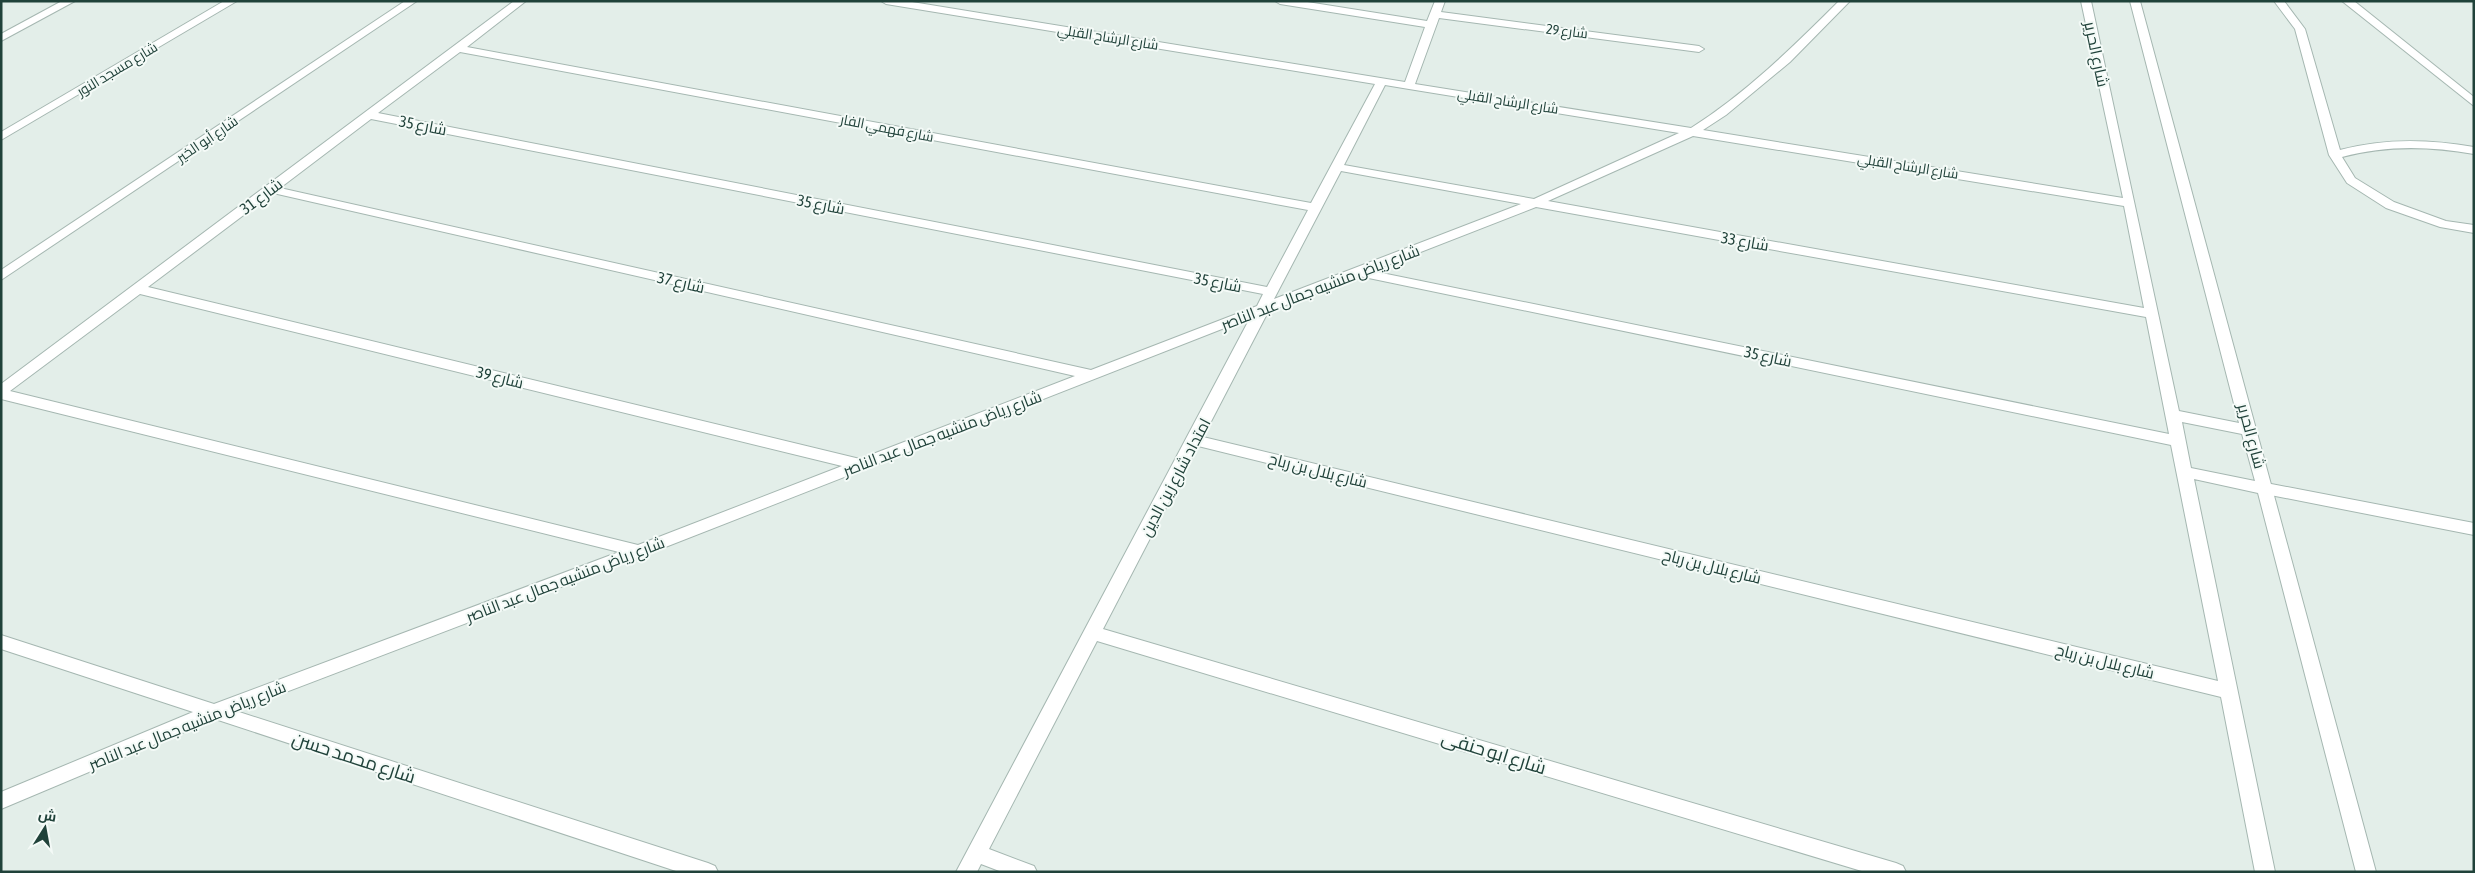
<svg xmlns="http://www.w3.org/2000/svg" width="2475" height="873" viewBox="0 0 2475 873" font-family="'Asap Condensed',Cairo,sans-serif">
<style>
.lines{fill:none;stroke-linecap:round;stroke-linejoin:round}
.service-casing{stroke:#a5b7b1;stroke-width:2}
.minor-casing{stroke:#a5b7b1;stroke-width:2}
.service{fill:#fff;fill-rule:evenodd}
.minor{fill:#fff;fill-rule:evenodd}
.labels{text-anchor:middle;stroke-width:4;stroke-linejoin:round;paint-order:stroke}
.far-street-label{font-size:14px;fill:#20423a;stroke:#f4faf7}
.street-label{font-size:16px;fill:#20423a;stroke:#f4faf7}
.near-street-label{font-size:19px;fill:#20423a;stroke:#f4faf7}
</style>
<rect width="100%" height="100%" fill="#e3eee9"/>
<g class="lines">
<defs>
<g id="service">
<path d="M 2274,1 L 2284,1 L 2305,29 L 2340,150 C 2385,138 2428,139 2474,147 L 2474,154 C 2429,146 2386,145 2342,157 L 2355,178 L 2394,202 L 2446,221 L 2474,225 L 2474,233 L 2440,227 L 2386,208 L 2347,183 L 2329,155 L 2295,29 Z"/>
<polygon points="2342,1 2354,1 2474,97 2474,106"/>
<polygon points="2266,483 2474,523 2474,535 2260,493 2258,489 2260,485"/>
</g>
<g id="minor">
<polygon points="62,1 75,1 1,41 1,34"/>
<polygon points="224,1 237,1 1,140 1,132"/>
<polygon points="405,1 417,1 1,280 1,270"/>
<path d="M 514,1 L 526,1 L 467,47 L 1311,203 L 1375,84 L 886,4 L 881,1 L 906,1 L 1405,82 L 1425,27 L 1280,4 L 1275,1 L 1301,1 L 1427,21 L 1435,1 L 1445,1 L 1441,12 L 1699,46 L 1704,49 L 1699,52 L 1439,18 L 1415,84 L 1691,128 C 1746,93 1793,47 1839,1 L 1850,1 L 1790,62 L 1726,115 L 1703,130 L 2123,198 L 2081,1 L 2091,1 L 2179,411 L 2239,423 L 2130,1 L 2140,1 L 2376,872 L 2356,872 L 2258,493 L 2194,479 L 2275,872 L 2255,872 L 2221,697 L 1198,446 L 1103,629 L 1896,863 L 1903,866 L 1906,872 L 1865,872 L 1097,641 L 989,849 L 1034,866 L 1037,872 L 1002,872 L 981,864 L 977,872 L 956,872 L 1250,318 L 645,555 L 236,711 L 708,863 L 715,866 L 718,872 L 679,872 L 215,719 L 1,809 L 1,792 L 193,712 L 1,649 L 1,635 L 214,704 L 619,552 L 1,399 L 1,384 ZM 460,52 L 1308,210 L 1267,287 L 378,113 ZM 1385,85 L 1409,89 L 1679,133 L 1534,199 L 1344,165 ZM 371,119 L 1263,294 L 1257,306 L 1091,370 L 280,188 ZM 1693,136 L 2124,206 L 2144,308 L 1548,201 ZM 1341,171 L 1521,204 L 1274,299 ZM 273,193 L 1075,376 L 860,459 L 148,287 ZM 1536,207 L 2146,317 L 2169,434 L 1372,271 ZM 1359,276 L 2171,445 L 2218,681 L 1203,437 L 1268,312 ZM 140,294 L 842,466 L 638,545 L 10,391 ZM 2182,422 L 2242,434 L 2255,481 L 2191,468 Z"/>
</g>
</defs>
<use href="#service" class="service-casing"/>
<use href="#minor" class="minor-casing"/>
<use href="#service" class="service"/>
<use href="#minor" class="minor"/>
</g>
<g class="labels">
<g class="far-street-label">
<text transform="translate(1567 31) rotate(7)" y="5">شارع 29</text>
<text transform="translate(1108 37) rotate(9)" y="5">شارع الرشاح القبلي</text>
<text transform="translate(117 69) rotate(-31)" y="5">شارع مسجد النور</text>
<text transform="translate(1508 101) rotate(9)" y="5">شارع الرشاح القبلي</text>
<text transform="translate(887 128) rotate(11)" y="5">شارع فهمي الفار</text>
<text transform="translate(207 139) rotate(-34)" y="5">شارع أبو الخير</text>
<text transform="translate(1908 166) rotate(9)" y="5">شارع الرشاح القبلي</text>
</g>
<g class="street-label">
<text transform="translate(2097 54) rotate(78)" y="6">شارع الحرير</text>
<text transform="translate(423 125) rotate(11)" y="6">شارع 35</text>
<text transform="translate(261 196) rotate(-37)" y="6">شارع 31</text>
<text transform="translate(821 204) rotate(11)" y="6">شارع 35</text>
<text transform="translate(1745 241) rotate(10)" y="6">شارع 33</text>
<text transform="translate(681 282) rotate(13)" y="6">شارع 37</text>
<text transform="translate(1218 282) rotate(11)" y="6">شارع 35</text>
<text transform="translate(1320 287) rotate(-21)" y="6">شارع رياض منشيه جمال عبد الناصر</text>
<text transform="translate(1768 356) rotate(12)" y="6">شارع 35</text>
<text transform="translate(500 377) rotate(14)" y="6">شارع 39</text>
<text transform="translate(942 433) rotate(-21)" y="6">شارع رياض منشيه جمال عبد الناصر</text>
<text transform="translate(2252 436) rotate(75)" y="6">شارع الحرير</text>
<text transform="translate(1318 470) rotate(14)" y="6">شارع بلال بن رباح</text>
<text transform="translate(1175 477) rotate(-62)" y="6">امتداد شارع زين الدين</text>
<text transform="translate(1712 566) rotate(14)" y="6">شارع بلال بن رباح</text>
<text transform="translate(565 579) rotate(-21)" y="6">شارع رياض منشيه جمال عبد الناصر</text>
<text transform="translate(2105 661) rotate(14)" y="6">شارع بلال بن رباح</text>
<text transform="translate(187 725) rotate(-22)" y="6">شارع رياض منشيه جمال عبد الناصر</text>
</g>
<g class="near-street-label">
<text transform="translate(1494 752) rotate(17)" y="7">شارع ابو حنفى</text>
<text transform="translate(354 757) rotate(18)" y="7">شارع محمد حسن</text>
</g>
</g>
<rect width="2475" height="873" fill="none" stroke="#20423a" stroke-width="5"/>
<g transform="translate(45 828) rotate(11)" stroke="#f4faf7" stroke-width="4" paint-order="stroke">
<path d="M0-4L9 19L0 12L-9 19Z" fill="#20423a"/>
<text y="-8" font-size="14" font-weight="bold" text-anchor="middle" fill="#20423a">ش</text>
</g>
</svg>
